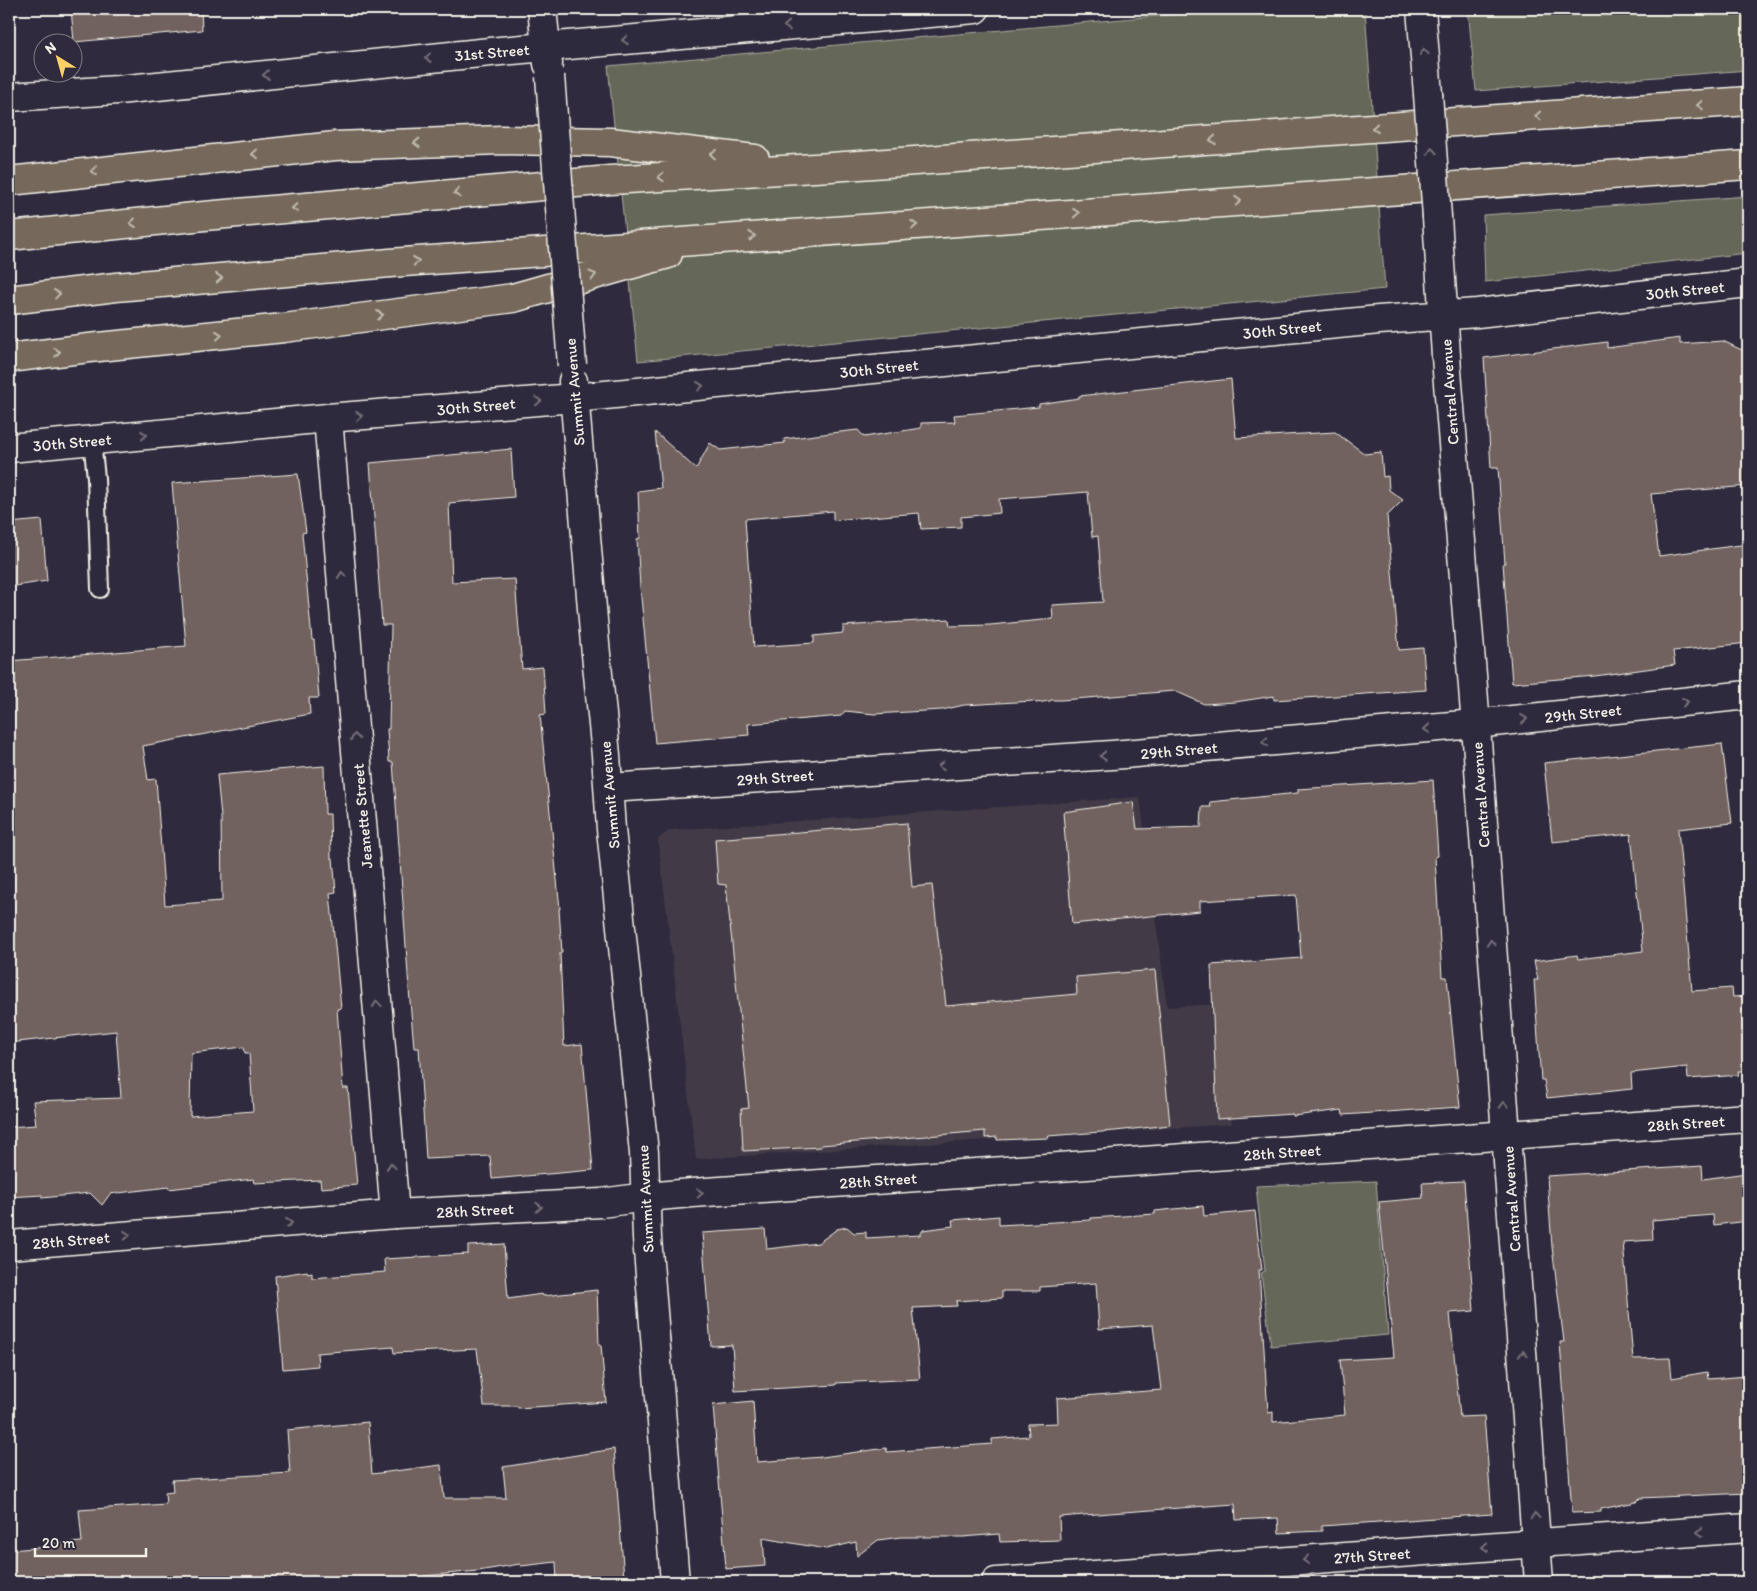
<svg xmlns="http://www.w3.org/2000/svg" width="1757" height="1591" viewBox="0 0 1757 1591" font-family="Itim,sans-serif">
<style>
.built{fill:#433b47}
.green{fill:#656759;stroke:#acaca0}
.building{fill:#72625f;stroke:#f4f1e8;fill-rule:evenodd}
.lines{fill:none;stroke-linecap:round;stroke-linejoin:round}
.lane-casing{stroke:#f4f1e8;stroke-width:20}
.street-casing{stroke:#f4f1e8;stroke-width:31}
.secondary-casing{stroke:#f4f1e8;stroke-width:31}
.highway-casing{stroke:#f4f1e8;stroke-width:31}
.lane{stroke:#2f2a3d;stroke-width:16}
.street{stroke:#2f2a3d;stroke-width:28}
.secondary{stroke:#2f2a3d;stroke-width:28}
.highway{stroke:#76695c;stroke-width:28}
.street-bridge-casing{stroke:#f4f1e8;stroke-width:31;stroke-linecap:butt}
.secondary-bridge-casing{stroke:#f4f1e8;stroke-width:31;stroke-linecap:butt}
.street-bridge{stroke:#2f2a3d;stroke-width:28}
.secondary-bridge{stroke:#2f2a3d;stroke-width:28}
.oneway{stroke:#747079}
.oneway2{stroke:#c2bbb0}
.labels{text-anchor:middle;stroke-width:4;stroke-linejoin:round;paint-order:stroke}
.street-label{font-size:16px;fill:#f4f1e8;stroke:#2f2a3d}
</style>
<rect width="100%" height="100%" fill="#2f2a3d"/>
<filter id="ink" filterUnits="userSpaceOnUse"><feTurbulence type="fractalNoise" baseFrequency=".02" numOctaves="2"/><feDisplacementMap in="SourceGraphic" scale="10" xChannelSelector="R" yChannelSelector="G"/><feConvolveMatrix kernelMatrix="1 2 1 2 8 2 1 2 1" color-interpolation-filters="sRGB"/></filter>
<g filter="url(#ink)">
<polygon class="built" points="1140,797 1167,1007 1218,1004 1232,1124 696,1159 658,839 670,830"/>
<g class="green">
<polygon points="1232,9 1365,9 1385,289 638,361 608,66"/>
<polygon points="1468,9 1748,9 1748,70 1476,91"/>
<polygon points="1748,196 1748,253 1485,282 1483,215"/>
<polygon points="1376,1181 1388,1335 1271,1346 1261,1273 1265,1271 1256,1186"/>
</g>
<g class="building">
<polygon points="71,9 201,9 202,30 74,42"/>
<polygon points="1680,338 1680,344 1723,341 1748,353 1748,486 1651,494 1659,556 1748,544 1748,643 1673,651 1675,665 1595,676 1512,683 1503,563 1505,563 1498,468 1491,468 1484,358 1607,342 1607,348"/>
<path d="M 1231,379 L 1236,438 L 1335,432 L 1365,454 L 1381,452 L 1383,477 L 1388,476 L 1389,490 L 1403,500 L 1387,516 L 1399,650 L 1423,648 L 1426,690 L 1274,700 L 1274,696 L 1235,702 L 1204,704 L 1175,691 L 1062,700 L 1051,700 L 1050,701 L 1036,703 L 1034,701 L 964,705 L 942,710 L 874,714 L 845,711 L 841,716 L 748,724 L 749,735 L 655,743 L 640,587 L 637,539 L 640,538 L 638,491 L 661,488 L 655,432 L 696,469 L 710,443 L 720,450 L 785,443 L 784,439 L 831,433 L 858,430 L 864,437 L 921,428 L 921,423 L 955,422 L 954,415 L 1039,407 L 1039,404 L 1079,398 L 1079,396 ZM 1088,492 L 1092,537 L 1098,536 L 1103,602 L 1052,605 L 1053,619 L 990,625 L 950,626 L 949,619 L 843,626 L 843,633 L 814,636 L 814,643 L 754,647 L 745,519 L 833,511 L 833,520 L 919,513 L 921,529 L 961,527 L 961,517 L 1000,513 L 999,499 Z"/>
<polygon points="511,449 514,497 449,503 452,582 515,579 522,669 543,667 546,714 540,715 560,909 559,909 562,953 560,953 564,1046 582,1044 593,1170 492,1179 490,1156 426,1159 419,1048 414,1048 409,989 393,762 389,762 387,729 389,729 391,625 382,625 370,463"/>
<path d="M 298,474 L 306,532 L 302,533 L 312,640 L 314,640 L 319,698 L 309,698 L 310,714 L 143,746 L 148,780 L 156,779 L 165,905 L 222,901 L 221,817 L 217,775 L 324,766 L 325,814 L 330,814 L 331,858 L 333,858 L 336,892 L 330,893 L 341,1008 L 337,1009 L 343,1088 L 348,1088 L 357,1185 L 321,1188 L 320,1180 L 254,1183 L 253,1179 L 169,1189 L 168,1187 L 110,1194 L 102,1205 L 90,1193 L 42,1198 L 42,1195 L 9,1197 L 9,1127 L 36,1125 L 33,1101 L 121,1098 L 116,1031 L 9,1043 L 9,661 L 186,646 L 172,483 ZM 244,1047 L 245,1053 L 249,1053 L 253,1111 L 190,1116 L 191,1053 Z"/>
<polygon points="42,520 47,581 9,587 9,523"/>
<polygon points="1722,744 1732,823 1678,829 1692,991 1732,988 1733,997 1748,996 1748,1071 1738,1071 1739,1075 1688,1079 1687,1067 1631,1073 1632,1089 1547,1098 1544,1080 1541,1080 1539,1053 1534,980 1538,980 1534,961 1577,955 1578,959 1643,951 1631,834 1552,842 1544,763"/>
<polygon points="1433,780 1438,856 1435,857 1442,977 1447,977 1460,1107 1343,1115 1342,1110 1293,1116 1293,1114 1217,1119 1211,965 1301,958 1296,895 1200,901 1200,911 1072,924 1063,812 1133,802 1137,829 1201,827 1202,807 1211,807 1210,802 1298,793 1298,789"/>
<polygon points="907,823 912,887 932,885 946,1006 1077,994 1076,977 1155,970 1170,1125 1115,1131 1048,1136 1049,1138 997,1140 997,1137 985,1138 985,1131 821,1145 821,1147 743,1151 741,1109 749,1108 726,885 718,884 715,839"/>
<polygon points="1702,1166 1703,1179 1746,1173 1748,1221 1714,1225 1713,1215 1652,1220 1653,1240 1623,1242 1633,1359 1670,1358 1672,1378 1707,1372 1708,1379 1748,1376 1748,1493 1640,1498 1636,1502 1601,1509 1601,1512 1572,1513 1560,1342 1564,1342 1552,1247 1547,1176"/>
<polygon points="1464,1181 1474,1311 1450,1313 1460,1417 1484,1416 1492,1514 1322,1526 1322,1531 1279,1533 1278,1518 1236,1520 1235,1504 1110,1513 1059,1517 1060,1540 1000,1542 999,1534 963,1537 901,1537 878,1540 857,1556 856,1542 826,1549 763,1538 765,1566 726,1569 713,1405 753,1401 757,1462 822,1457 886,1448 887,1452 992,1444 992,1439 1029,1436 1028,1424 1058,1423 1057,1398 1161,1390 1153,1325 1099,1329 1096,1283 1040,1287 1040,1291 1002,1291 1002,1298 956,1301 957,1306 913,1308 920,1379 836,1383 836,1385 735,1391 732,1345 711,1346 702,1233 765,1229 767,1249 818,1243 837,1229 847,1227 854,1233 866,1232 866,1238 920,1235 923,1230 953,1226 952,1220 999,1216 999,1225 1091,1220 1091,1218 1155,1214 1155,1211 1203,1206 1204,1216 1255,1211 1262,1270 1259,1270 1268,1413 1273,1412 1273,1422 1345,1415 1340,1360 1394,1357 1379,1202 1423,1198 1422,1183"/>
<polygon points="504,1244 508,1299 542,1294 543,1296 597,1290 599,1345 601,1345 606,1402 518,1408 517,1406 484,1406 477,1349 394,1353 393,1347 317,1353 318,1366 283,1369 275,1276 307,1271 308,1274 312,1273 312,1278 385,1272 384,1259 468,1254 468,1246"/>
<polygon points="368,1422 372,1474 441,1465 444,1498 506,1498 503,1467 614,1449 624,1578 557,1582 556,1562 521,1566 520,1564 478,1571 424,1576 425,1580 369,1582 9,1582 9,1550 48,1547 48,1544 82,1542 79,1510 166,1504 165,1493 173,1492 172,1480 290,1473 287,1430"/>
</g>
<g class="lines">
<defs>
<polyline id="lane" points="92,440 96,478 100,589"/>
<g id="street">
<polyline points="1421,9 1428,94"/>
<polyline points="1437,217 1447,371 1473,687 1539,1582"/>
<polyline points="328,418 395,1214"/>
<polyline points="609,788 1112,755 1475,724 1748,695"/>
<polyline points="9,1245 395,1214 601,1203 646,1197 692,1193 1748,1118"/>
<polyline points="996,1582 1748,1528"/>
</g>
<g id="secondary">
<polyline points="542,9 548,64"/>
<polyline points="9,97 118,90 500,51 975,9"/>
<polyline points="573,381 595,644 606,755 611,829 644,1153 647,1238 675,1582"/>
<polyline points="9,448 328,418 574,398 1379,320 1477,313 1748,283"/>
</g>
<g id="highway">
<polyline points="9,181 335,146 501,140 610,142 755,159"/>
<polyline points="9,236 204,216 610,180 831,167 1748,101"/>
<polyline points="9,300 116,287 390,263 1748,165"/>
<polyline points="9,358 89,348 284,328 513,298 668,254"/>
</g>
</defs>
<use href="#lane" class="lane-casing"/>
<use href="#street" class="street-casing"/>
<use href="#secondary" class="secondary-casing"/>
<use href="#highway" class="highway-casing"/>
<use href="#lane" class="lane"/>
<use href="#street" class="street"/>
<use href="#secondary" class="secondary"/>
<use href="#highway" class="highway"/>
<defs>
<polyline id="street-bridge" points="1428,94 1437,217"/>
<polyline id="secondary-bridge" points="550,76 572,365"/>
</defs>
<use href="#street-bridge" class="street-bridge-casing"/>
<use href="#secondary-bridge" class="secondary-bridge-casing"/>
<use href="#street-bridge" class="street-bridge"/>
<use href="#secondary-bridge" class="secondary-bridge"/>
</g>
<defs><path id="oneway-chevron" d="M-2-3.5L2.5 0L-2 3.5" fill="none" stroke-width="1.6" stroke-linecap="round" stroke-linejoin="round" transform="scale(1.25)"/></defs>
<g class="oneway">
<use href="#oneway-chevron" transform="translate(787 26) rotate(175)"/>
<use href="#oneway-chevron" transform="translate(625 40) rotate(175)"/>
<use href="#oneway-chevron" transform="translate(1424 52) rotate(-95)"/>
<use href="#oneway-chevron" transform="translate(428 58) rotate(174)"/>
<use href="#oneway-chevron" transform="translate(266 75) rotate(174)"/>
<use href="#oneway-chevron" transform="translate(1432 151) rotate(-94)"/>
<use href="#oneway-chevron" transform="translate(700 386) rotate(-6)"/>
<use href="#oneway-chevron" transform="translate(538 401) rotate(-4)"/>
<use href="#oneway-chevron" transform="translate(359 416) rotate(-5)"/>
<use href="#oneway-chevron" transform="translate(144 435) rotate(-5)"/>
<use href="#oneway-chevron" transform="translate(342 575) rotate(-95)"/>
<use href="#oneway-chevron" transform="translate(1685 702) rotate(-6)"/>
<use href="#oneway-chevron" transform="translate(1524 719) rotate(-6)"/>
<use href="#oneway-chevron" transform="translate(1427 729) rotate(175)"/>
<use href="#oneway-chevron" transform="translate(355 737) rotate(-95)"/>
<use href="#oneway-chevron" transform="translate(1265 742) rotate(175)"/>
<use href="#oneway-chevron" transform="translate(1103 756) rotate(176)"/>
<use href="#oneway-chevron" transform="translate(941 766) rotate(176)"/>
<use href="#oneway-chevron" transform="translate(1491 943) rotate(-94)"/>
<use href="#oneway-chevron" transform="translate(377 1004) rotate(-95)"/>
<use href="#oneway-chevron" transform="translate(1504 1105) rotate(-94)"/>
<use href="#oneway-chevron" transform="translate(391 1166) rotate(-95)"/>
<use href="#oneway-chevron" transform="translate(700 1193) rotate(-4)"/>
<use href="#oneway-chevron" transform="translate(539 1207) rotate(-3)"/>
<use href="#oneway-chevron" transform="translate(289 1223) rotate(-5)"/>
<use href="#oneway-chevron" transform="translate(127 1235) rotate(-5)"/>
<use href="#oneway-chevron" transform="translate(1523 1354) rotate(-94)"/>
<use href="#oneway-chevron" transform="translate(1535 1516) rotate(-94)"/>
<use href="#oneway-chevron" transform="translate(1700 1532) rotate(176)"/>
<use href="#oneway-chevron" transform="translate(1485 1547) rotate(176)"/>
<use href="#oneway-chevron" transform="translate(1306 1560) rotate(176)"/>
</g>
<g class="oneway2">
<use href="#oneway-chevron" transform="translate(1700 105) rotate(176)"/>
<use href="#oneway-chevron" transform="translate(1538 116) rotate(176)"/>
<use href="#oneway-chevron" transform="translate(1375 128) rotate(176)"/>
<use href="#oneway-chevron" transform="translate(1213 140) rotate(176)"/>
<use href="#oneway-chevron" transform="translate(417 143) rotate(178)"/>
<use href="#oneway-chevron" transform="translate(255 154) rotate(174)"/>
<use href="#oneway-chevron" transform="translate(713 154) rotate(-174)"/>
<use href="#oneway-chevron" transform="translate(94 171) rotate(174)"/>
<use href="#oneway-chevron" transform="translate(661 177) rotate(177)"/>
<use href="#oneway-chevron" transform="translate(457 193) rotate(175)"/>
<use href="#oneway-chevron" transform="translate(1238 201) rotate(-4)"/>
<use href="#oneway-chevron" transform="translate(295 208) rotate(175)"/>
<use href="#oneway-chevron" transform="translate(1076 213) rotate(-4)"/>
<use href="#oneway-chevron" transform="translate(133 223) rotate(174)"/>
<use href="#oneway-chevron" transform="translate(914 225) rotate(-4)"/>
<use href="#oneway-chevron" transform="translate(752 236) rotate(-4)"/>
<use href="#oneway-chevron" transform="translate(416 261) rotate(-4)"/>
<use href="#oneway-chevron" transform="translate(593 275) rotate(-16)"/>
<use href="#oneway-chevron" transform="translate(219 278) rotate(-5)"/>
<use href="#oneway-chevron" transform="translate(57 294) rotate(-7)"/>
<use href="#oneway-chevron" transform="translate(380 315) rotate(-7)"/>
<use href="#oneway-chevron" transform="translate(219 335) rotate(-6)"/>
<use href="#oneway-chevron" transform="translate(57 352) rotate(-7)"/>
</g>
</g>
<g class="labels">
<g class="street-label">
<text transform="translate(492 52) rotate(-5)" y="6">31st Street</text>
<text transform="translate(1685 290) rotate(-6)" y="6">30th Street</text>
<text transform="translate(1282 329) rotate(-6)" y="6">30th Street</text>
<text transform="translate(879 368) rotate(-6)" y="6">30th Street</text>
<text transform="translate(574 392) rotate(-95)" y="6">Summit Avenue</text>
<text transform="translate(1449 392) rotate(-94)" y="6">Central Avenue</text>
<text transform="translate(476 406) rotate(-5)" y="6">30th Street</text>
<text transform="translate(72 442) rotate(-5)" y="6">30th Street</text>
<text transform="translate(1583 713) rotate(-6)" y="6">29th Street</text>
<text transform="translate(1179 750) rotate(-5)" y="6">29th Street</text>
<text transform="translate(775 777) rotate(-4)" y="6">29th Street</text>
<text transform="translate(609 795) rotate(-95)" y="6">Summit Avenue</text>
<text transform="translate(1480 795) rotate(-94)" y="6">Central Avenue</text>
<text transform="translate(362 816) rotate(-95)" y="6">Jeanette Street</text>
<text transform="translate(1686 1123) rotate(-4)" y="6">28th Street</text>
<text transform="translate(1282 1152) rotate(-4)" y="6">28th Street</text>
<text transform="translate(878 1180) rotate(-4)" y="6">28th Street</text>
<text transform="translate(645 1199) rotate(-93)" y="6">Summit Avenue</text>
<text transform="translate(1511 1199) rotate(-94)" y="6">Central Avenue</text>
<text transform="translate(475 1210) rotate(-3)" y="6">28th Street</text>
<text transform="translate(71 1240) rotate(-5)" y="6">28th Street</text>
<text transform="translate(1372 1555) rotate(-4)" y="6">27th Street</text>
</g>
</g>
<rect width="1757" height="1591" fill="none" stroke="#2f2a3d" stroke-width="30"/>
<rect x="15" y="15" width="1727" height="1561" fill="none" stroke="#f4f1e8" stroke-width="2" filter="url(#ink)"/>
<g transform="translate(58 58) rotate(323)"><circle r="24" fill="#2f2a3d" stroke="#7e7a81"/>
<path d="M0-4L9 19L0 12L-9 19Z" fill="#ffd166"/>
<text y="-8" font-size="14" font-weight="bold" text-anchor="middle" fill="#f4f1e8">N</text>
</g>
<path d="M35 1548v8h111v-8" fill="none" stroke="#f4f1e8" stroke-width="2.5"/>
<text x="42" y="1548" font-size="15" fill="#f4f1e8" stroke="#2f2a3d" stroke-width="4" paint-order="stroke">20 m</text>
</svg>
